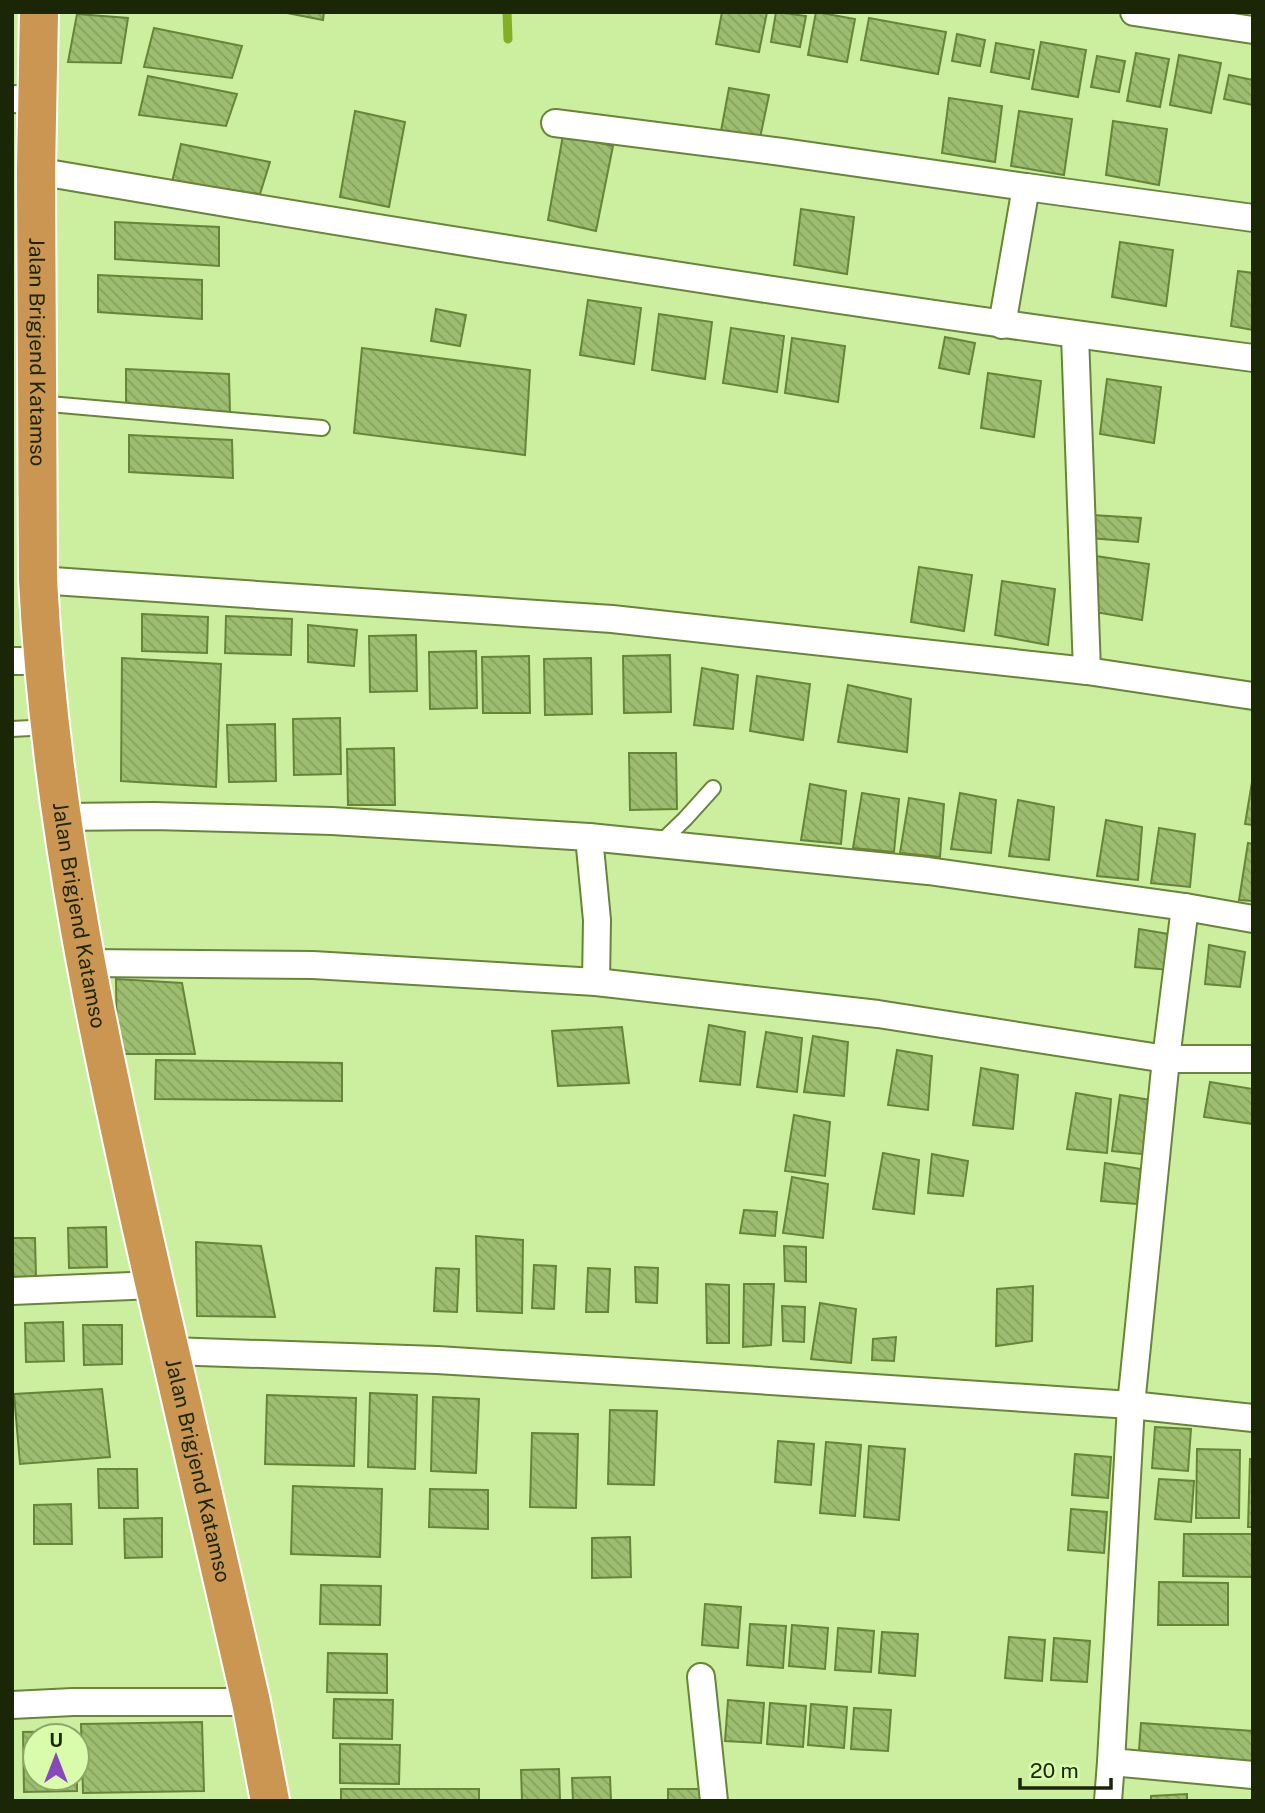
<svg xmlns="http://www.w3.org/2000/svg" width="1265" height="1813" viewBox="0 0 1265 1813" font-family="'Public Sans',sans-serif">
<style>
.lines{fill:none;stroke-linecap:round;stroke-linejoin:round}
.stream{stroke:#81b024;stroke-width:9}
.building{fill:url(#building-back-hatch);stroke:#678539;stroke-width:2}
.service-casing{stroke:#688539;stroke-width:18}
.minor-casing{stroke:#688539;stroke-width:30}
.trunk-casing{stroke:#fff;stroke-width:42}
.service{stroke:#fff;stroke-width:14}
.minor{stroke:#fff;stroke-width:26}
.trunk{stroke:#cb9652;stroke-width:38}
.labels{text-anchor:middle;stroke-width:7;stroke-linejoin:round;paint-order:stroke}
.street-label{font-size:21px;fill:#1a2606;stroke:#d9fbac}
</style>
<defs>
<pattern id="building-back-hatch" width="6" height="6" patternUnits="userSpaceOnUse" patternTransform="scale(1.75)"><rect width="6" height="6" fill="#9dbd6f"/><path d="M-1 5l2 2M0 0l6 6M5-1l2 2" fill="none" stroke="#87a25f"/></pattern>
</defs>
<rect width="100%" height="100%" fill="#ccee9f"/>
<g class="lines">
<polyline class="stream" points="507,12 508,39"/>
</g>
<g class="building">
<polygon points="282,12 324,12 323,20"/>
<polygon points="722,12 767,12 759,52 716,44"/>
<polygon points="776,12 806,16 800,47 771,42"/>
<polygon points="816,12 855,19 847,62 808,55"/>
<polygon points="77,14 128,18 121,63 68,62"/>
<polygon points="869,18 946,32 938,74 861,60"/>
<polygon points="154,28 242,46 232,78 144,67"/>
<polygon points="957,34 985,40 980,66 952,61"/>
<polygon points="1041,42 1086,50 1078,97 1032,89"/>
<polygon points="996,43 1034,50 1029,79 991,72"/>
<polygon points="1136,53 1169,59 1160,107 1127,101"/>
<polygon points="1179,55 1221,63 1211,113 1170,105"/>
<polygon points="1097,56 1125,61 1119,92 1091,87"/>
<polygon points="1229,75 1253,80 1253,105 1224,99"/>
<polygon points="148,76 237,94 226,126 139,115"/>
<polygon points="729,88 769,95 760,138 721,131"/>
<polygon points="949,98 1002,106 995,162 942,153"/>
<polygon points="355,111 405,122 389,207 340,197"/>
<polygon points="1019,111 1072,119 1064,175 1011,166"/>
<polygon points="1113,121 1167,129 1159,185 1106,175"/>
<polygon points="563,135 613,146 596,231 548,220"/>
<polygon points="181,144 270,162 260,194 172,182"/>
<polygon points="801,209 854,217 847,274 794,265"/>
<polygon points="115,222 219,227 219,266 115,259"/>
<polygon points="1120,242 1173,250 1166,306 1112,297"/>
<polygon points="1238,271 1253,273 1253,330 1231,326"/>
<polygon points="98,275 202,280 202,319 98,312"/>
<polygon points="588,300 641,308 634,364 580,355"/>
<polygon points="436,309 466,315 460,346 431,341"/>
<polygon points="659,314 712,322 705,379 652,370"/>
<polygon points="731,328 784,336 777,392 723,383"/>
<polygon points="945,337 975,343 969,374 939,368"/>
<polygon points="792,338 845,346 838,402 785,393"/>
<polygon points="362,348 530,370 525,455 354,433"/>
<polygon points="126,369 229,374 230,412 126,405"/>
<polygon points="988,373 1041,381 1034,437 981,428"/>
<polygon points="1107,379 1161,387 1154,443 1100,434"/>
<polygon points="129,435 232,440 233,478 129,472"/>
<polygon points="1092,515 1141,518 1138,542 1090,538"/>
<polygon points="1096,556 1149,564 1142,620 1089,611"/>
<polygon points="919,567 972,575 964,631 911,622"/>
<polygon points="1002,581 1055,589 1048,645 995,635"/>
<polygon points="142,614 208,617 207,653 142,651"/>
<polygon points="226,616 292,619 291,655 225,653"/>
<polygon points="308,625 357,630 354,666 308,662"/>
<polygon points="416,635 417,691 370,692 369,636"/>
<polygon points="476,651 477,708 430,709 429,652"/>
<polygon points="670,655 671,712 624,713 623,656"/>
<polygon points="529,656 530,713 483,713 482,657"/>
<polygon points="122,658 221,664 216,787 121,781"/>
<polygon points="591,658 592,714 545,715 544,659"/>
<polygon points="702,668 738,675 733,729 694,725"/>
<polygon points="757,676 810,684 803,740 750,731"/>
<polygon points="848,685 911,699 907,752 838,742"/>
<polygon points="340,718 341,774 294,775 293,719"/>
<polygon points="275,724 276,781 229,782 227,725"/>
<polygon points="394,748 395,805 348,805 347,749"/>
<polygon points="629,753 676,753 677,809 630,810"/>
<polygon points="1253,776 1253,825 1245,824"/>
<polygon points="810,784 846,791 841,844 801,840"/>
<polygon points="862,793 899,799 894,852 853,848"/>
<polygon points="960,793 996,800 991,853 951,849"/>
<polygon points="909,798 944,804 940,857 900,853"/>
<polygon points="1018,800 1054,807 1049,860 1009,856"/>
<polygon points="1106,820 1142,827 1138,880 1097,876"/>
<polygon points="1159,828 1195,834 1190,887 1151,883"/>
<polygon points="1248,843 1253,844 1253,901 1239,900"/>
<polygon points="1139,929 1175,935 1170,970 1135,967"/>
<polygon points="1209,945 1245,952 1240,987 1205,984"/>
<polygon points="116,979 182,983 195,1054 117,1054"/>
<polygon points="709,1025 745,1032 740,1085 700,1081"/>
<polygon points="622,1027 629,1083 558,1086 552,1031"/>
<polygon points="766,1032 802,1038 797,1092 757,1087"/>
<polygon points="813,1036 848,1042 844,1096 804,1092"/>
<polygon points="897,1050 932,1056 928,1110 888,1105"/>
<polygon points="156,1060 342,1063 342,1101 155,1099"/>
<polygon points="981,1068 1018,1075 1013,1129 973,1125"/>
<polygon points="1210,1082 1253,1089 1253,1124 1204,1117"/>
<polygon points="1076,1093 1111,1099 1107,1153 1067,1149"/>
<polygon points="1120,1095 1157,1101 1152,1155 1112,1151"/>
<polygon points="794,1115 830,1122 825,1176 785,1171"/>
<polygon points="883,1153 919,1160 914,1214 873,1209"/>
<polygon points="932,1154 968,1161 963,1196 928,1193"/>
<polygon points="1105,1163 1141,1169 1137,1204 1101,1201"/>
<polygon points="792,1177 828,1184 823,1238 783,1233"/>
<polygon points="744,1210 777,1212 775,1236 740,1233"/>
<polygon points="106,1227 107,1267 69,1268 68,1228"/>
<polygon points="476,1236 523,1240 522,1313 477,1311"/>
<polygon points="12,1238 35,1238 36,1277 12,1277"/>
<polygon points="196,1242 261,1246 275,1317 197,1316"/>
<polygon points="784,1246 806,1247 806,1282 785,1281"/>
<polygon points="534,1265 556,1266 554,1309 532,1308"/>
<polygon points="635,1267 658,1268 657,1303 636,1302"/>
<polygon points="436,1268 459,1269 457,1312 434,1311"/>
<polygon points="588,1268 610,1269 608,1312 586,1312"/>
<polygon points="706,1284 729,1285 729,1343 707,1343"/>
<polygon points="744,1284 774,1284 771,1345 743,1347"/>
<polygon points="1033,1286 1032,1341 996,1346 997,1289"/>
<polygon points="820,1303 856,1309 851,1363 811,1359"/>
<polygon points="782,1306 805,1307 804,1342 783,1341"/>
<polygon points="63,1322 64,1361 26,1362 25,1323"/>
<polygon points="83,1325 122,1325 122,1364 84,1365"/>
<polygon points="896,1337 894,1361 872,1360 873,1339"/>
<polygon points="102,1389 110,1457 20,1464 14,1394"/>
<polygon points="370,1393 417,1395 415,1469 368,1467"/>
<polygon points="267,1395 356,1398 354,1466 265,1464"/>
<polygon points="433,1397 479,1399 476,1473 431,1471"/>
<polygon points="610,1410 657,1411 654,1485 608,1484"/>
<polygon points="1155,1427 1191,1429 1188,1471 1152,1468"/>
<polygon points="532,1433 578,1434 576,1508 530,1507"/>
<polygon points="778,1441 814,1444 811,1485 775,1482"/>
<polygon points="826,1442 861,1445 855,1516 820,1513"/>
<polygon points="869,1446 905,1449 899,1520 864,1517"/>
<polygon points="1197,1449 1240,1450 1239,1518 1196,1518"/>
<polygon points="1075,1454 1111,1457 1108,1498 1072,1495"/>
<polygon points="1250,1459 1253,1459 1253,1527 1248,1527"/>
<polygon points="98,1469 137,1469 138,1508 99,1508"/>
<polygon points="1159,1479 1194,1481 1191,1522 1155,1519"/>
<polygon points="293,1486 382,1489 380,1557 291,1554"/>
<polygon points="430,1489 488,1490 488,1529 429,1527"/>
<polygon points="71,1504 72,1544 34,1544 34,1505"/>
<polygon points="1071,1509 1107,1512 1104,1553 1068,1550"/>
<polygon points="162,1518 162,1557 125,1558 124,1519"/>
<polygon points="1184,1534 1253,1534 1252,1577 1183,1576"/>
<polygon points="630,1537 631,1577 592,1578 592,1538"/>
<polygon points="1159,1582 1228,1583 1228,1625 1158,1625"/>
<polygon points="321,1585 381,1586 380,1625 320,1624"/>
<polygon points="705,1604 741,1607 738,1648 702,1645"/>
<polygon points="750,1624 786,1626 783,1668 747,1665"/>
<polygon points="792,1625 828,1628 825,1669 789,1666"/>
<polygon points="838,1628 874,1631 871,1672 835,1670"/>
<polygon points="882,1632 918,1634 915,1676 879,1673"/>
<polygon points="1009,1637 1045,1640 1042,1681 1005,1678"/>
<polygon points="1054,1638 1090,1641 1087,1682 1051,1680"/>
<polygon points="328,1653 387,1654 387,1693 327,1692"/>
<polygon points="334,1699 393,1700 392,1739 333,1738"/>
<polygon points="728,1700 764,1703 761,1743 725,1741"/>
<polygon points="770,1703 806,1706 803,1747 767,1744"/>
<polygon points="811,1704 847,1707 844,1748 808,1745"/>
<polygon points="854,1708 891,1710 888,1751 851,1749"/>
<polygon points="202,1722 204,1791 83,1793 81,1724"/>
<polygon points="1141,1723 1253,1731 1253,1772 1138,1763"/>
<polygon points="76,1731 76,1736 35,1736 35,1778 77,1778 77,1771 77,1791 24,1792 23,1732"/>
<polygon points="340,1744 400,1745 399,1784 340,1783"/>
<polygon points="559,1769 560,1801 522,1801 521,1770"/>
<polygon points="610,1777 611,1801 573,1801 572,1778"/>
<rect x="341" y="1789" width="138" height="12"/>
<rect x="668" y="1789" width="38" height="12"/>
<polygon points="1187,1794 1187,1801 1151,1801 1151,1796"/>
</g>
<g class="lines">
<defs>
<g id="service">
<polyline points="38,403 322,428"/>
<polyline points="12,729 49,727"/>
<polyline points="659,844 685,819 713,788"/>
</g>
<g id="minor">
<polyline points="1134,12 1253,30"/>
<polyline points="12,99 37,100"/>
<polyline points="555,123 782,152 1026,187 1002,325"/>
<path d="M 36,171 C 441,240 846,305 1253,358"/>
<polyline points="1026,187 1253,218"/>
<polyline points="1075,335 1087,671"/>
<polyline points="38,580 612,619 1087,671 1253,696"/>
<polyline points="12,661 43,661"/>
<polyline points="60,817 154,816 332,821 589,837 928,871 1185,907 1166,1059 1131,1405 1111,1762 1253,1775"/>
<polyline points="589,837 597,920 596,982"/>
<polyline points="1185,907 1253,919"/>
<polyline points="87,963 313,965 596,982 878,1014 1166,1059 1253,1059"/>
<polyline points="12,1291 155,1285"/>
<polyline points="170,1351 437,1360 680,1375 1131,1405 1253,1418"/>
<polyline points="701,1677 714,1801"/>
<polyline points="12,1705 73,1702 251,1702"/>
<polyline points="1108,1801 1111,1762"/>
</g>
<g id="trunk">
<path id="s1" d="M 39,12 L 36,171 L 38,580 C 50,818 101,1050 154,1282 C 187,1422 219,1562 251,1702 L 270,1801"/>
</g>
</defs>
<use href="#service" class="service-casing"/>
<use href="#minor" class="minor-casing"/>
<use href="#trunk" class="trunk-casing"/>
<use href="#service" class="service"/>
<use href="#minor" class="minor"/>
<use href="#trunk" class="trunk"/>
</g>
<g class="labels">
<g class="street-label">
<text dy="7" stroke="none"><textPath href="#s1" startOffset="340">Jalan Brigjend Katamso</textPath></text>
<text dy="7" stroke="none"><textPath href="#s1" startOffset="906">Jalan Brigjend Katamso</textPath></text>
<text dy="7" stroke="none"><textPath href="#s1" startOffset="1474">Jalan Brigjend Katamso</textPath></text>
</g>
</g>
<rect width="1265" height="1813" fill="none" stroke="#1a2606" stroke-width="28"/>
<g transform="translate(56 1757)"><circle r="33" fill="#d9fbac" stroke="#8da66a" stroke-width="2"/>
<path d="M0-5L12 26L0 18L-12 26Z" fill="#8847bc"/>
<text y="-10" font-size="19" font-weight="bold" text-anchor="middle" fill="#1a2606">U</text>
</g>
<path d="M1020 1778v10h91v-10" fill="none" stroke="#1a2606" stroke-width="3.5"/>
<text x="1030" y="1778" font-size="21" fill="#1a2606" stroke="#d9fbac" stroke-width="5" paint-order="stroke">20 m</text>
</svg>
